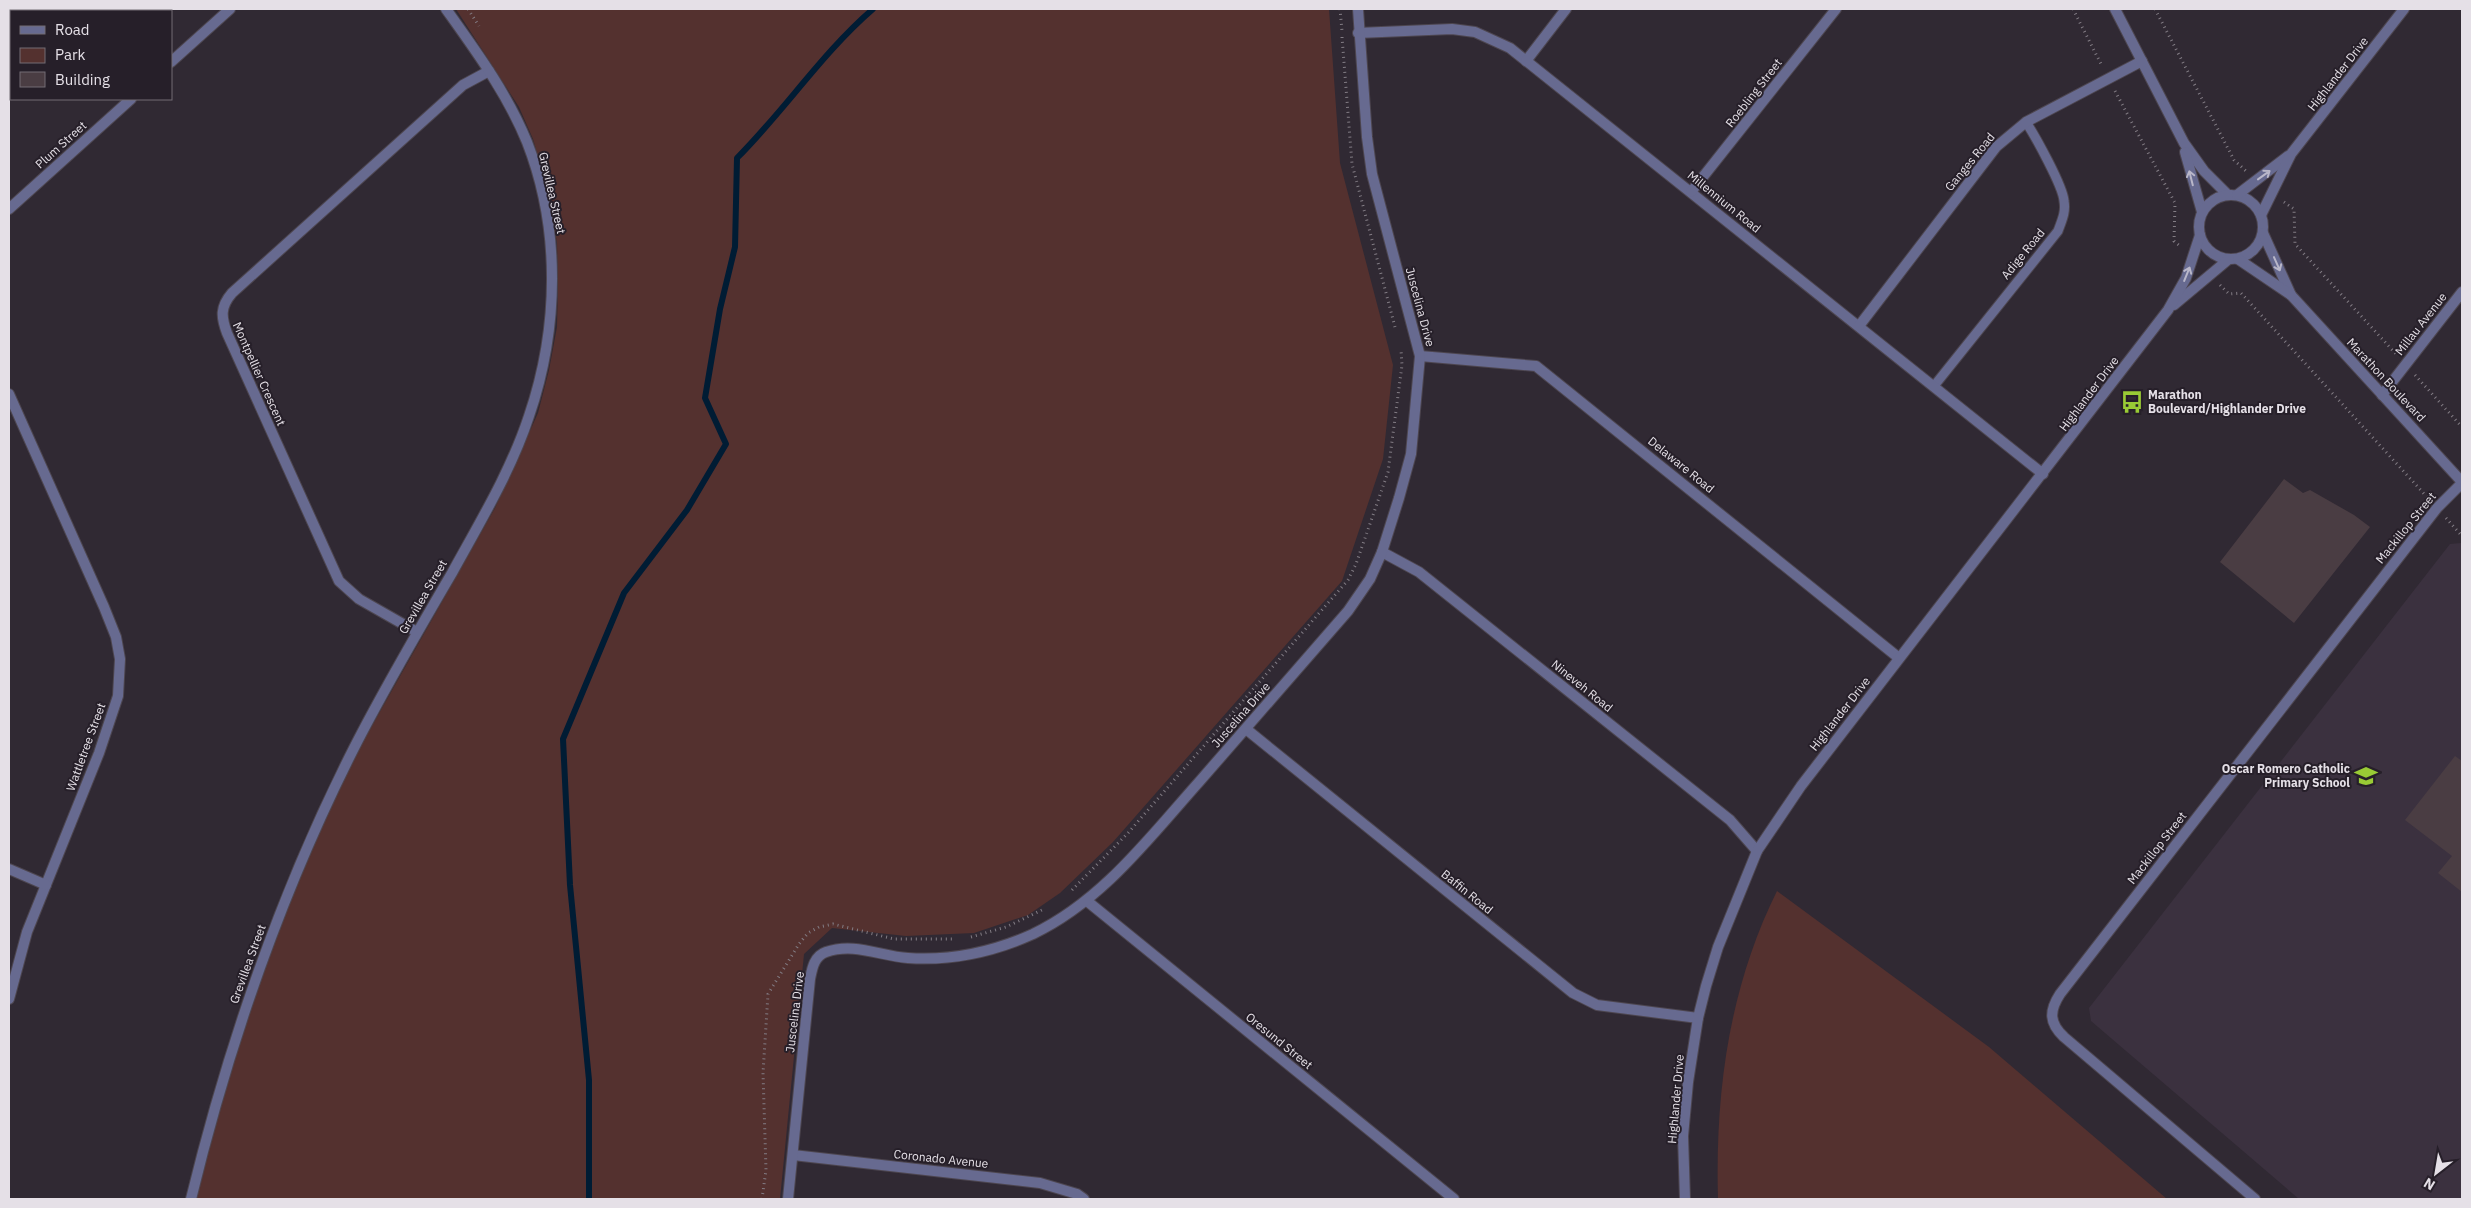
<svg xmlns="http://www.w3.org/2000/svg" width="2471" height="1208" viewBox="0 0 2471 1208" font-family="'IBM Plex Sans',sans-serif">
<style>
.built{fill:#3b313f}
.green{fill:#54312f}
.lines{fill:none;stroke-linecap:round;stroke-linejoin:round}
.stream{stroke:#001c34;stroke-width:6}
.building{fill:#4a3d43}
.service-casing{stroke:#4d4650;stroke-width:11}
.minor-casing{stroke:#4d4650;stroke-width:12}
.tertiary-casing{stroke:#4d4650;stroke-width:12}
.path{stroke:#837d85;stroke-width:3;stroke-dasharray:1 4;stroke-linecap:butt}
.service{stroke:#676a90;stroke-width:9}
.minor{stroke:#676a90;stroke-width:10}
.tertiary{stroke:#676a90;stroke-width:10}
.oneway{stroke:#b9b7c9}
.labels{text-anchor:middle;stroke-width:4;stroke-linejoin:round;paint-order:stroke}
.street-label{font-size:12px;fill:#e5e0e7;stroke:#261f29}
.poi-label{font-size:12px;font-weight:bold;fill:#e5e0e7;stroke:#261f29;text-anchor:start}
</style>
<rect width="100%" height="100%" fill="#302933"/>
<polygon class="built" points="2461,543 2462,1199 2299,1199 2091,1021 2089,1008 2450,544"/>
<g class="green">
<polygon points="456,9 1329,9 1340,163 1393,365 1383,459 1342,581 1113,842 1060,893 1028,915 974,933 906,936 832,928 804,954 780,1199 192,1199 263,964 334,793 495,508 538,413 549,370 557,327 558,285 557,243 548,192 533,139 519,107"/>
<path d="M 1777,891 L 1989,1047 L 2167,1199 L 1718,1199 C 1715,1092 1729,988 1777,891 Z"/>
</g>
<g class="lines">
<path class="stream" d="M 589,1199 L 589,1080 L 570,885 L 563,739 L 624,593 L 687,510 L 726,444 L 705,398 L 720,309 L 735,247 L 737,158 C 785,110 822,53 873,9"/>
</g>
<g class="building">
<polygon points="2284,479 2303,493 2310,490 2354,515 2370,527 2294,623 2220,562"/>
<polygon points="2455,756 2462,761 2462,892 2438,873 2452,856 2405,820"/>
</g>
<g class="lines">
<defs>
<path id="service" d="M 1934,386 L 2058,231 C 2062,220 2066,212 2064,201 C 2063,186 2035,136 2026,122"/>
<g id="minor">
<polyline points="1358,33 1452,29 1475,32 1510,48 2043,474"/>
<polyline points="1526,61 1566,9"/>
<polyline points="171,62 230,9"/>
<polyline points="1691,192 1836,9"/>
<polyline points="9,209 131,99"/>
<polyline points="1859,326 1996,147 2026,122 2142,61"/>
<polyline points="1420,356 1536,366 1899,658"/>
<polyline points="9,394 104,607 116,637 120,659 118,696 99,753 27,932 9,999"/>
<polyline points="2382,395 2462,292"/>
<polyline points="1382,552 1419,572 1730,820 1757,851"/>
<path d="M 417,632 L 359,599 L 339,581 L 227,333 C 221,317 220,307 232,293 L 463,85 L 489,71"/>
<polyline points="1246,729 1573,993 1597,1005 1698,1018"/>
<polyline points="9,869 46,885"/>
<polyline points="1087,901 1454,1199"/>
<polyline points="793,1155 1040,1183 1077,1194 1084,1199"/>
<path d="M 788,1199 L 810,979 C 812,969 814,956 826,952 C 854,942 880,956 908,958 C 952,961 993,952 1033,934 C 1102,901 1149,838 1199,782 C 1249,725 1298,668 1348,611 L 1370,579 L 1382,552 L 1399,498 L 1411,454 L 1420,356 L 1372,174 L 1367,137 L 1358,9"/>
<path d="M 2255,1199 L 2064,1037 C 2049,1023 2049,1011 2060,994 L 2437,508 L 2462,483"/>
</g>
<g id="tertiary">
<polyline points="2115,9 2184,143 2204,171 2228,195"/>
<polyline points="2185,152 2202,212"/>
<circle cx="2231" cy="227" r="32"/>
<polyline points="2237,195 2288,156"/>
<polyline points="2261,215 2291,154 2404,9"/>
<polyline points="2263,233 2291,295"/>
<polyline points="2238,259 2291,295 2462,482"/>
<polyline points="2174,305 2229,259"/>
<path d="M 191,1199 C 229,1043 281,892 354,748 C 384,689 418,631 452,573 C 480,522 511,471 529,416 C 559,328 561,229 527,142 C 507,93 476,51 446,9"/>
<polyline points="1685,1199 1683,1136 1688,1082 1698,1018 1706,986 1718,947 1757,851 1801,786 2168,310 2186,278 2200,235"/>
</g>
</defs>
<use href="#service" class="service-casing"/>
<use href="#minor" class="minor-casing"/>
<use href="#tertiary" class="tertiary-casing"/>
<g class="path">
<polyline points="468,9 479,26"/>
<polyline points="1340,9 1342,31"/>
<polyline points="2073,9 2102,66"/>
<polyline points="2155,9 2234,160 2246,171"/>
<polyline points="1342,37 1352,164 1395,327"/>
<polyline points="2115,91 2175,203 2174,241 2181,247"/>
<polyline points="2284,202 2294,209 2295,244 2396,354"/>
<polyline points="2220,285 2229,294 2241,293 2427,497"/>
<polyline points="2415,375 2462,427"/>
<polyline points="2446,518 2462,536"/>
<polyline points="1072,890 1128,833 1348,580 1356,564 1388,472 1402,365 1401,350"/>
<polyline points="971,937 1006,927 1042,910"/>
<polyline points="762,1199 766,1170 763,1073 768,994 799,944 808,933 819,927 833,924 894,939 955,939"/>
</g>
<use href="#service" class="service"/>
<use href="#minor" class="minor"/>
<use href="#tertiary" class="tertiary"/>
</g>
<defs><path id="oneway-shaft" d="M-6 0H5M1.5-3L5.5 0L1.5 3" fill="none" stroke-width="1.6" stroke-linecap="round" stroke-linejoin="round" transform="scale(1.25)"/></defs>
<g class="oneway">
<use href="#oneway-shaft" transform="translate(2264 175) rotate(-36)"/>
<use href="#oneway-shaft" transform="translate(2191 178) rotate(-104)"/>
<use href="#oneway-shaft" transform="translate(2277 264) rotate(66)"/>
<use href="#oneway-shaft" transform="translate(2187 274) rotate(-68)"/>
</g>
<defs>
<symbol id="bus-bare" viewBox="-9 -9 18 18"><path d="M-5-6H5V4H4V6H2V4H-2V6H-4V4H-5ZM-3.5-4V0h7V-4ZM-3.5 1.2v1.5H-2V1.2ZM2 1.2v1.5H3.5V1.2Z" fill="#99cb35" stroke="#261f29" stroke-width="2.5" paint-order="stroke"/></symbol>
<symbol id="school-bare" viewBox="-9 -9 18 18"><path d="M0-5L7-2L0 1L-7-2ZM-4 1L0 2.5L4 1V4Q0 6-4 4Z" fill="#99cb35" stroke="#261f29" stroke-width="2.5" paint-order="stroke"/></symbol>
</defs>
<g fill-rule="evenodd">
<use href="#bus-bare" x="2116" y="386" width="32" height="32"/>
<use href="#school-bare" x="2350" y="760" width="32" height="32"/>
</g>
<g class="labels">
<g class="street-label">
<text transform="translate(2338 74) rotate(-52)" y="4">Highlander Drive</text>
<text transform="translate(1754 93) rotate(-52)" y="4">Roebling Street</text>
<text transform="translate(61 145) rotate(-42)" y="4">Plum Street</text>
<text transform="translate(1970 162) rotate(-51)" y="4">Ganges Road</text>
<text transform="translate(552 193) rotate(77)" y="4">Grevillea Street</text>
<text transform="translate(1724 202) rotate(39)" y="4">Millennium Road</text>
<text transform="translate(2023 254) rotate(-51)" y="4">Adige Road</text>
<text transform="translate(1420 307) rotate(75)" y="4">Juscelina Drive</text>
<text transform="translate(2421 324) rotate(-52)" y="4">Millau Avenue</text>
<text transform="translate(259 374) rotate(66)" y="4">Montpellier Crescent</text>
<text transform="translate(2386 380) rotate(47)" y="4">Marathon Boulevard</text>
<text transform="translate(2089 394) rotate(-53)" y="4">Highlander Drive</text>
<text transform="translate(1681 465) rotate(39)" y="4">Delaware Road</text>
<text transform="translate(2406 528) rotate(-51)" y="4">Mackillop Street</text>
<text transform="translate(423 597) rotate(-60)" y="4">Grevillea Street</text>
<text transform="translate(1582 686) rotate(39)" y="4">Nineveh Road</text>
<text transform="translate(1840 714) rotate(-52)" y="4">Highlander Drive</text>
<text transform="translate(1241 715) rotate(-49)" y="4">Juscelina Drive</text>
<text transform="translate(86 747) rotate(-70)" y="4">Wattletree Street</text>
<text transform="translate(2157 848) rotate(-52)" y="4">Mackillop Street</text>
<text transform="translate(1467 892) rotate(39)" y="4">Baffin Road</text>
<text transform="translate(248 964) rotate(-70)" y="4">Grevillea Street</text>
<text transform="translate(795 1012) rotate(-83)" y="4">Juscelina Drive</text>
<text transform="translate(1279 1041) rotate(39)" y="4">Oresund Street</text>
<text transform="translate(1676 1099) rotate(-85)" y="4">Highlander Drive</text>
<text transform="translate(941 1159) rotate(6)" y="4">Coronado Avenue</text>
</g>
<g class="poi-label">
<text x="2148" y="399">Marathon<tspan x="2148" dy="14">Boulevard/Highlander Drive</tspan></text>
<text x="2350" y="773" text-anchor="end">Oscar Romero Catholic<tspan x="2350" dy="14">Primary School</tspan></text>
</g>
</g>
<rect width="2471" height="1208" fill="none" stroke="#e5e0e7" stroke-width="20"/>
<rect x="10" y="10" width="162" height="90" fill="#261f29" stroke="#726c75"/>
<rect x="20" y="26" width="25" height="8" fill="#676a90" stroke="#726c75"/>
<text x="55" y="35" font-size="15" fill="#e5e0e7">Road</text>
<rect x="20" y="48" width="25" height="15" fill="#54312f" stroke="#726c75"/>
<text x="55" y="60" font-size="15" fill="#e5e0e7">Park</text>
<rect x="20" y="72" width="25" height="15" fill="#4a3d43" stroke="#726c75"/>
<text x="55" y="85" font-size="15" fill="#e5e0e7">Building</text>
<g transform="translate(2436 1173) rotate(211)" stroke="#261f29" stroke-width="4" paint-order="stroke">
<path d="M0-4L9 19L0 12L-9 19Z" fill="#e5e0e7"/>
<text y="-8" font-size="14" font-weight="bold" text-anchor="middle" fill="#e5e0e7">N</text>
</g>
</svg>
